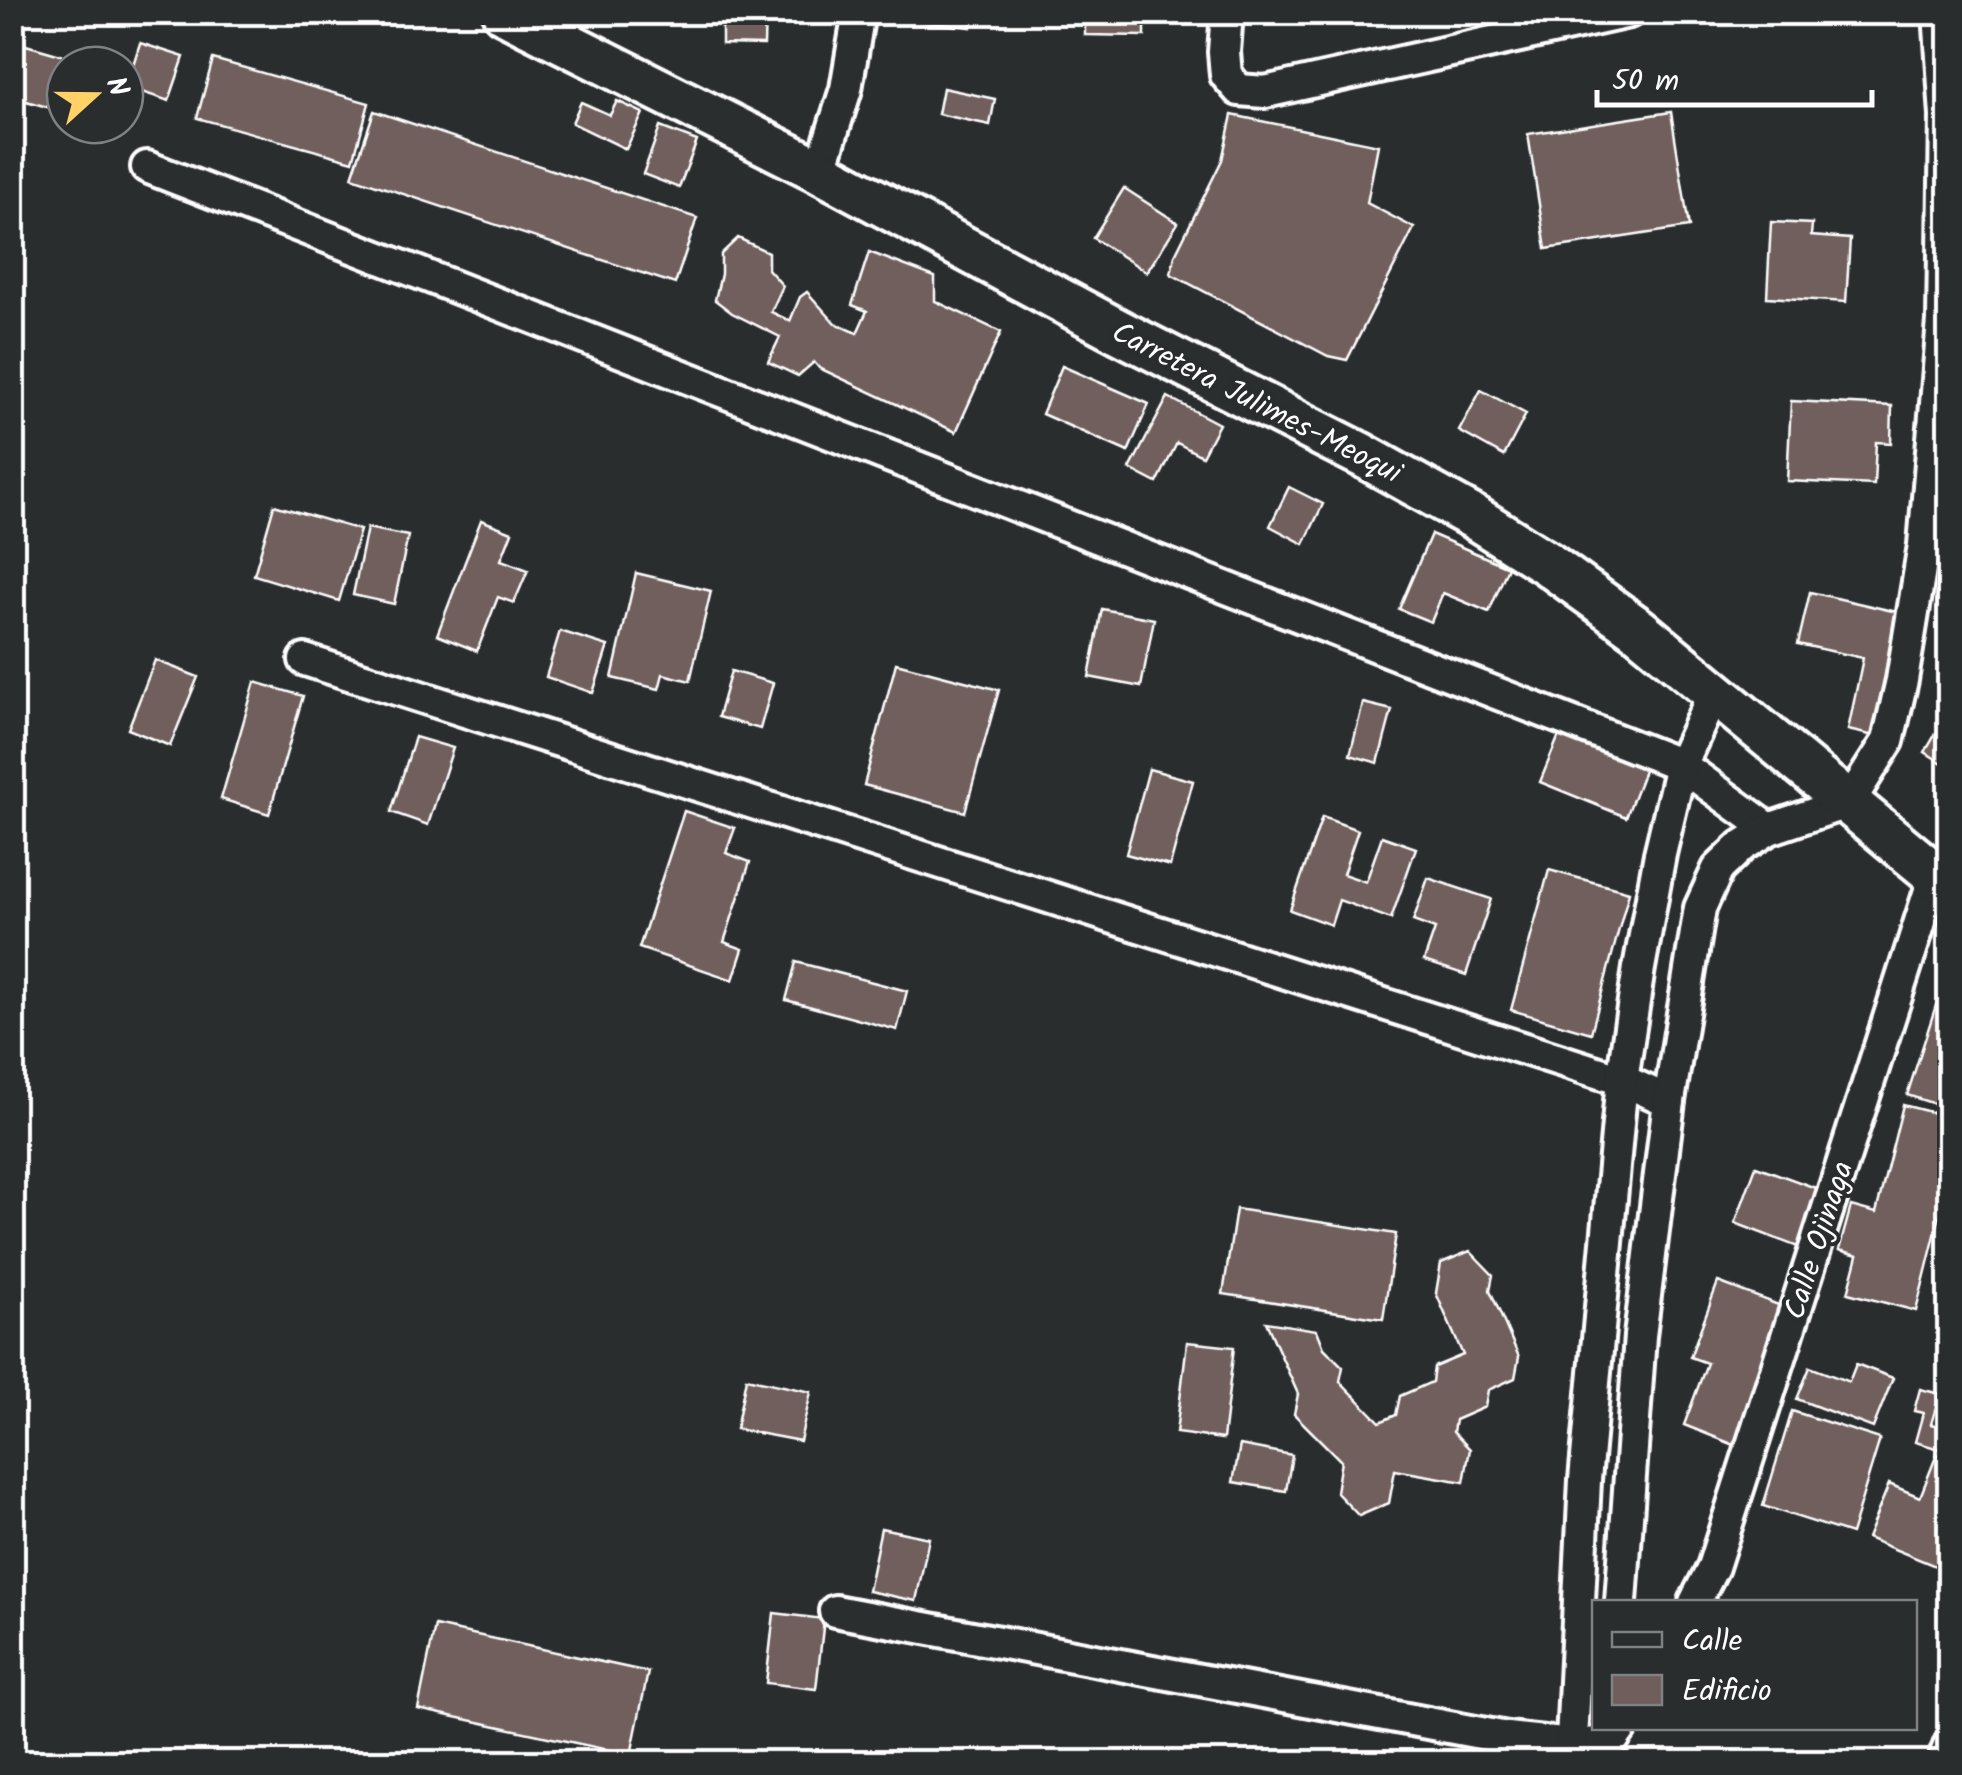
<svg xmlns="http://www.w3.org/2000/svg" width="1962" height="1775" viewBox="0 0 1962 1775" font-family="Kalam,sans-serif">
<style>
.building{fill:#705e5c;stroke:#fff;stroke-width:2.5}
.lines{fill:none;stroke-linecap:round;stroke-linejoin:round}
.street-casing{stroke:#fff;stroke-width:38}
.secondary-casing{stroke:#fff;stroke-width:50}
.street{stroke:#2a2d2e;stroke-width:30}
.secondary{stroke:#2a2d2e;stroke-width:42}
.labels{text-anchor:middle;stroke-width:8;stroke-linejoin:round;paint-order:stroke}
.street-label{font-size:30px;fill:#fff;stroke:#2a2d2e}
</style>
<rect width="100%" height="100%" fill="#2a2d2e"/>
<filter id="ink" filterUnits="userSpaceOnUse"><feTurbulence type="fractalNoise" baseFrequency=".01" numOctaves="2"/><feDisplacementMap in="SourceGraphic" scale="20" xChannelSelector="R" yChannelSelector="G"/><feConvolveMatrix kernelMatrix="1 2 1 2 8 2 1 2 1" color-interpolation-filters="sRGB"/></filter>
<g filter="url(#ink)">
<g class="building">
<polygon points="722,12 819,12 819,15 765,13 764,45 722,44"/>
<polygon points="914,12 972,12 971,27 913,21"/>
<polygon points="1085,12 1145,12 1145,36 1085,35"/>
<polygon points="12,41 85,62 85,65 65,65 65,112 12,97"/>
<polygon points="140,43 184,57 169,101 126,87"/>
<polygon points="213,59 369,103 353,161 197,118"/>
<polygon points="943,88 995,99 990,125 938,114"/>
<polygon points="617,101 643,113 626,149 572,123 581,102 610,115"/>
<polygon points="374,111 697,218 675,284 352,177"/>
<polygon points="1671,112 1689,227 1546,249 1528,134"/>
<polygon points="1232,115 1378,145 1367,203 1414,228 1347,360 1328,356 1171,274 1175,255 1222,160"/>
<polygon points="660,127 697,141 679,188 643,174"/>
<polygon points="1124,188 1178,223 1147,272 1093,238"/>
<polygon points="1771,222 1812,224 1811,236 1850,239 1846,302 1767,297"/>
<polygon points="738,238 768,252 768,269 783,286 771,312 790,321 800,297 807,292 835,323 857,333 867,311 852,305 869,252 935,277 935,301 1001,332 956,432 819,368 814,362 798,376 768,362 780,337 732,313 715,300 721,274 721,254"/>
<polygon points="1062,366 1149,404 1128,452 1042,414"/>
<polygon points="1481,390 1526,414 1504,456 1459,431"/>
<polygon points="1168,397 1219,424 1202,456 1177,443 1157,483 1130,469"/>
<polygon points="1791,401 1892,406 1891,443 1876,442 1874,485 1787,481"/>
<polygon points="1289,487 1323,504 1304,544 1270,526"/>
<polygon points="274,505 360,530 339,601 254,575"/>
<polygon points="481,520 512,532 501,560 528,570 514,603 498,597 477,651 437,635"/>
<polygon points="367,528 408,536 394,604 353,595"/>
<polygon points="1431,534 1508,567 1489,612 1443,593 1431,622 1399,609"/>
<polygon points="636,573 711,591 690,681 663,674 659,689 612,678"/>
<polygon points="1810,592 1910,615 1883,738 1848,730 1863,658 1798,644"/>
<polygon points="1102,609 1154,619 1141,687 1089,677"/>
<polygon points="560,631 608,646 593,693 546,677"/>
<polygon points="155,660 198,677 170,746 128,729"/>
<polygon points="896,663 999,690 965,812 864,785"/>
<polygon points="731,671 773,683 760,729 718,717"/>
<polygon points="255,682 303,696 269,814 221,799"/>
<polygon points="1950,702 1950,768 1925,752 1945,718"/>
<polygon points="1363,703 1392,710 1378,763 1350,755"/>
<polygon points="1562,728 1647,763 1626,817 1540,782"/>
<polygon points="415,737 453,748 428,825 391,812"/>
<polygon points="1149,769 1193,781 1170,866 1126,854"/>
<polygon points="684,811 735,828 726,853 750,862 724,942 743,949 733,980 639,948"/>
<polygon points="1322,817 1358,830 1343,874 1366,882 1382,836 1416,848 1391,919 1339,900 1331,925 1290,910"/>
<polygon points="1549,870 1629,892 1591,1033 1511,1010"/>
<polygon points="1428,878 1491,899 1466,975 1424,961 1435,929 1413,921"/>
<polygon points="796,962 907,991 897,1030 786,1000"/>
<polygon points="1949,965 1950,965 1950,1109 1907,1095"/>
<polygon points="1903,1105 1950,1117 1950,1169 1946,1184 1950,1185 1950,1214 1941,1211 1916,1311 1848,1293 1858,1255 1839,1250 1851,1206 1876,1213"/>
<polygon points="1756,1166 1824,1191 1803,1249 1735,1223"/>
<polygon points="1236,1209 1396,1234 1383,1319 1223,1294"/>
<polygon points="1470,1251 1493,1275 1490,1290 1519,1357 1515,1378 1488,1390 1485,1407 1455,1420 1453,1432 1470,1449 1464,1482 1395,1470 1389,1503 1359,1516 1336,1492 1341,1461 1294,1414 1298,1394 1266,1322 1317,1330 1324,1348 1343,1367 1340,1381 1380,1422 1396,1415 1400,1396 1432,1382 1434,1367 1463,1355 1436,1293 1441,1263"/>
<polygon points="1718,1282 1789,1309 1737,1446 1684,1425 1707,1363 1690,1357"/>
<polygon points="1187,1342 1234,1347 1223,1439 1176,1433"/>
<polygon points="1856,1364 1893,1378 1873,1428 1797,1399 1810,1367 1849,1382"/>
<polygon points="746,1378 811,1392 800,1441 736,1429"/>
<polygon points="1920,1389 1940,1394 1931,1424 1950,1429 1950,1452 1915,1442 1923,1413 1914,1411"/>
<polygon points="1792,1411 1880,1439 1851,1534 1763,1506"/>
<polygon points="1240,1445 1292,1455 1286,1491 1233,1482"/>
<polygon points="1937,1454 1950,1459 1950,1572 1867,1538 1889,1484 1920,1497"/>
<polygon points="881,1528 929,1538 916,1601 868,1591"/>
<polygon points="774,1613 824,1619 816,1689 766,1683"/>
<polygon points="435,1626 648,1672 631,1755 418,1709"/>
<polygon points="1795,1754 1822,1762 1792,1762"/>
</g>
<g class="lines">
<defs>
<g id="street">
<polyline points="1227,12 1224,52 1226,75 1239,90 1265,92 1629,12"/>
<polyline points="147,167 1681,765 1769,829"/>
<polyline points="820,171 846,89 859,12"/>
<polyline points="305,660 1622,1080 1669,1101"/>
<polyline points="1621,1602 1640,1336 1669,1101 1700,908 1718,869 1742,846 1769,829 1849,802 1888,741 1902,680 1924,545 1943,321 1946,116 1939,12"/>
<polyline points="1695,1602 1713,1567 1935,875"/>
<polyline points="835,1611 1507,1738 1572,1745 1611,1742 1621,1728"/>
<polyline points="1571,1762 1585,1480 1622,1080 1639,968 1660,854 1681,765 1715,691"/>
<polyline points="1943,1762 1950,1744"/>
</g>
<polyline id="secondary" points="504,12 820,171 1120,332 1362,455 1477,519 1548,564 1638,629 1950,887"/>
</defs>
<use href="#street" class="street-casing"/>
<use href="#secondary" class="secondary-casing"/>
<use href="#street" class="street"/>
<use href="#secondary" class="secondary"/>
</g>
</g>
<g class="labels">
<g class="street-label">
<text transform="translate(1257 402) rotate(27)" y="10">Carretera Julimes-Meoqui</text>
<text transform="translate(1818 1240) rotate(-72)" y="10">Calle Ojinaga</text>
</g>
</g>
<rect width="1962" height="1775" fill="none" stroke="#2a2d2e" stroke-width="50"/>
<rect x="25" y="25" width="1912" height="1725" fill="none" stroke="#fff" stroke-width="4" filter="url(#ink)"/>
<rect x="1592" y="1600" width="325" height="130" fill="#2a2d2e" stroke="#7f8182" stroke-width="2.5"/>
<rect x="1612" y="1632" width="50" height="15" fill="#2a2d2e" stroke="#7f8182" stroke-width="2.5"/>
<text x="1682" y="1650" font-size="30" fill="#ffffff">Calle</text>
<rect x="1612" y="1675" width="50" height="30" fill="#705e5c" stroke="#7f8182" stroke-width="2.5"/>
<text x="1682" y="1700" font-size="30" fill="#ffffff">Edificio</text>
<g transform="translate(95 95) rotate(69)"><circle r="48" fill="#2a2d2e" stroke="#7f8182" stroke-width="2.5"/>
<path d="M0-8L18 38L0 25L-18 38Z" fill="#ffd166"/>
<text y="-15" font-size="28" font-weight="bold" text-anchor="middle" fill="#ffffff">N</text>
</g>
<path d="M1597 90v15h275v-15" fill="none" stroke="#ffffff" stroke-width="5"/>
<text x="1612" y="90" font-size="30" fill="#ffffff" stroke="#2a2d2e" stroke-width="8" paint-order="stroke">50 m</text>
</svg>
